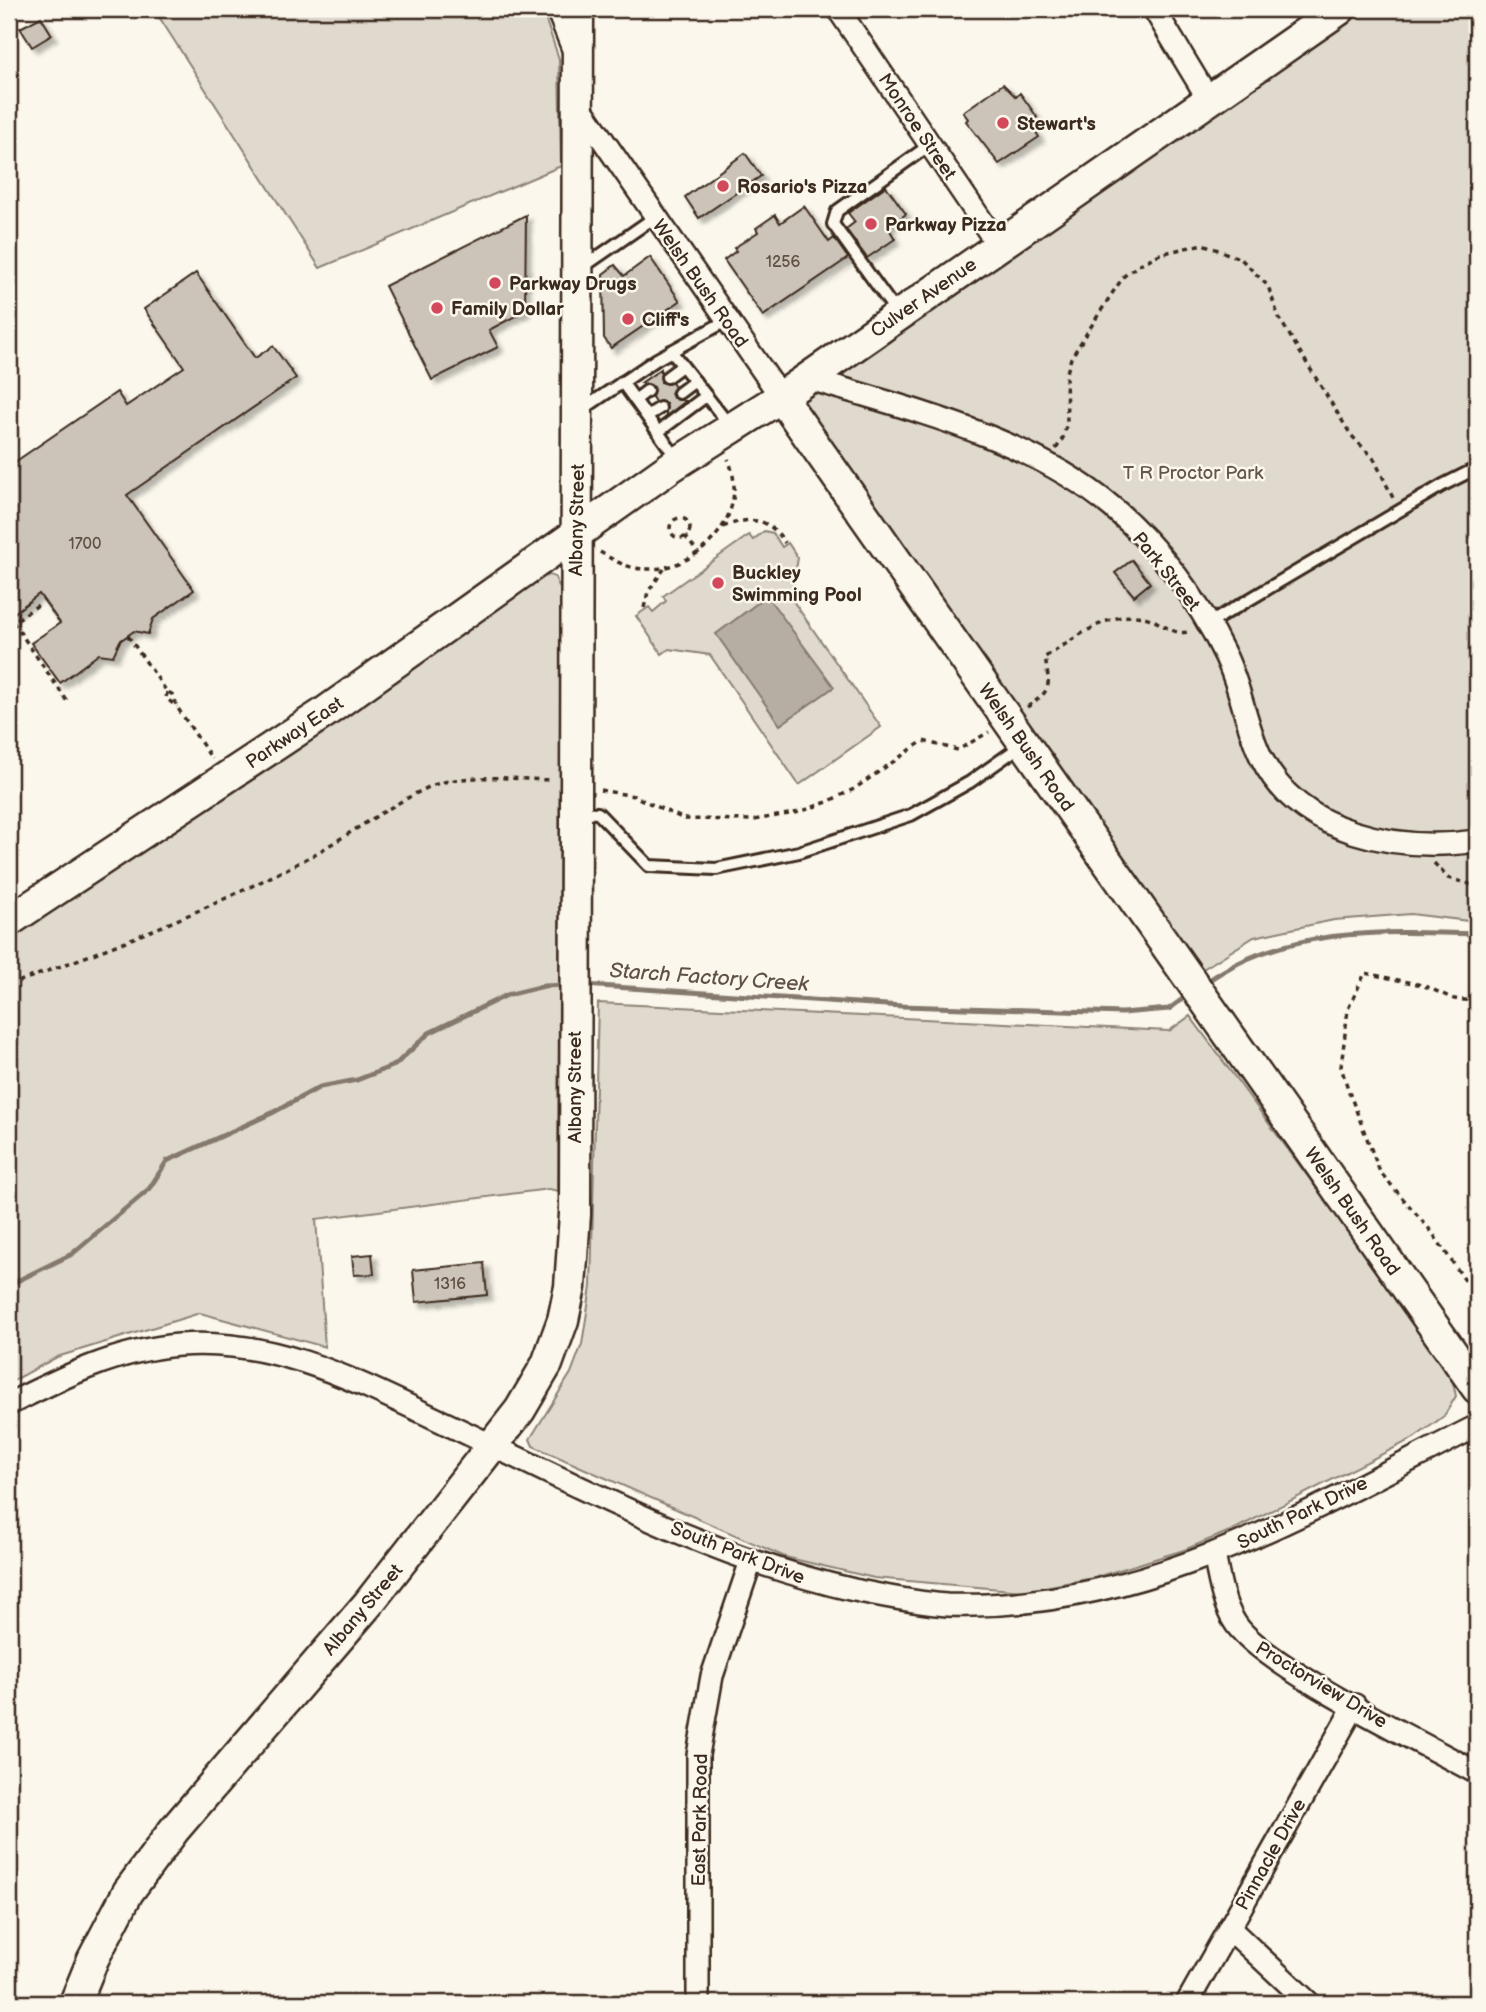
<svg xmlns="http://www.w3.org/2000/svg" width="1486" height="2012" viewBox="0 0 1486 2012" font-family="'Balsamiq Sans',sans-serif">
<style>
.green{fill:#dfd9ce;stroke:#8d8276;stroke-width:2}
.water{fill:#b6aea2;stroke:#85796d;stroke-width:2}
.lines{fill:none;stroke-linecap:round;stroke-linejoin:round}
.stream{stroke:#85796d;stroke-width:5}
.building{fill:#ccc4b9;stroke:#3b2a1e;stroke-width:2;filter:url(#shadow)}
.lane-casing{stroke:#3b2a1e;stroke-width:16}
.street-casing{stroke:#3b2a1e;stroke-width:26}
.secondary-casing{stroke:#3b2a1e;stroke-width:35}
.path{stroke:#3b2a1e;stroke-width:3.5;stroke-dasharray:5 5;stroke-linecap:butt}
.lane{stroke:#fbf7ec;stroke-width:10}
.street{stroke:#fbf7ec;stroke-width:21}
.secondary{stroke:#fbf7ec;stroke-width:30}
.poi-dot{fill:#d1495b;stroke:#fbf7ec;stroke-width:2.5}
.labels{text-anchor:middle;stroke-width:5;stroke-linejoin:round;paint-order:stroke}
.number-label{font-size:16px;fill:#5f5045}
.poi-label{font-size:19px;font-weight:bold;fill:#3b2a1e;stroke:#fbf7ec;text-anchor:start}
.street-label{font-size:19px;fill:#3b2a1e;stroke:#fbf7ec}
.park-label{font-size:19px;fill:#64564a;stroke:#fbf7ec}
.water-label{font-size:21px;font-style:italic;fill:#605246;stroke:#fbf7ec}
</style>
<defs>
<filter id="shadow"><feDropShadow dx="5" dy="5" stdDeviation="2" flood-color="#0004"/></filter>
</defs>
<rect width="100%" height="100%" fill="#fbf7ec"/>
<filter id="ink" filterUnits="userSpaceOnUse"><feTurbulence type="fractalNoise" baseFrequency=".0143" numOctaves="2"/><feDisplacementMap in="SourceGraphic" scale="14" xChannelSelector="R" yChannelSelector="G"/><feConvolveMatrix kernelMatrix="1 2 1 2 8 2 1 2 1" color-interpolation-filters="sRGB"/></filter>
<g filter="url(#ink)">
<g class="green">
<polygon points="154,9 542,9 559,59 561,166 320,268"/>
<polygon points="1367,9 1477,9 1477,922 1411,914 1334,920 1254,937 1203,969 1195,958 1191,961 800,403 807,393"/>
<polygon points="764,531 773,533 782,547 788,543 798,558 791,598 881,727 799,785 710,655 669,649 662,654 636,616 649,607 653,612 666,601 663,596 749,535 753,540"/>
<polygon points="549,575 555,577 561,591 558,1191 549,1189 316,1219 325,1347 200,1313 57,1357 9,1383 9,937 540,577"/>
<polygon points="598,1003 1169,1031 1190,1016 1450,1370 1456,1396 1444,1416 1414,1438 1235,1529 1184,1550 1093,1578 1023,1591 874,1578 785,1557 533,1446 530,1439 571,1373 582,1344 591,1287"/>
</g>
<polygon class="water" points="767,596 834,687 780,725 716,634"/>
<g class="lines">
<g class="stream">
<path d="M 1205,983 C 1283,926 1385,931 1477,934"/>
<polyline points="584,985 902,1006 1122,1013 1169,1009 1188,995"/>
<polyline points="9,1285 72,1254 149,1189 167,1161 272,1113 320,1087 357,1080 395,1065 429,1033 507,995 544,986 567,985"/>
</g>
</g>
<g class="building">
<polygon points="41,17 52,35 32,47 20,28"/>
<polygon points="1003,84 1016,97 1020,93 1037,117 1033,120 1036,125 1033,128 1039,137 999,164 966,121 968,119 963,112"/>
<polygon points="745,153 761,176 699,218 685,197"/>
<polygon points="886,186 906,214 888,227 895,239 867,258 846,229 855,222 848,213"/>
<polygon points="804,206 829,242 834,238 848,258 763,316 724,260 736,251 734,248 758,232 756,228 775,215 780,223"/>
<polygon points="526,215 525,311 489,330 498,347 432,380 385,286"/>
<polygon points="650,257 680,301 611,348 604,338 603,274 615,265 624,276"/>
<polygon points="196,273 255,358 273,346 296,378 127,495 194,590 153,619 148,634 134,631 120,641 113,656 99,654 60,683 31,643 60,623 39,594 9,617 9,466 117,392 126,406 184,367 144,309"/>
<polygon points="661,369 661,382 672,383 675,387 671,393 673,398 686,401 666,416 666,403 655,402 652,397 654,387 641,383"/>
<polygon points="1132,560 1150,583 1134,596 1115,573"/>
<polygon points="372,1254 374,1274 354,1275 352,1256"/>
<polygon points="484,1263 487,1295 416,1302 413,1270"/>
</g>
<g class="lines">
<defs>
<g id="lane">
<polyline points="583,267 655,217"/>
<polyline points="897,313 833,224 837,211 931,144"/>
<polyline points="671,351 730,426"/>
<polyline points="667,377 682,366"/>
<polyline points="622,382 678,460"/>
<polyline points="679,393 695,381"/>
<polyline points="635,400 647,391"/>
<polyline points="583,409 657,359 726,321"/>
<polyline points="647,416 660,408"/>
<polyline points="658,432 706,396"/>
<polyline points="1208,624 1443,485 1477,468"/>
<polyline points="577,812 598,813 649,866 716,869 799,852 911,815 970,782 1022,745"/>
</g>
<g id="street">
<polyline points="557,9 573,49"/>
<polyline points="838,9 998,245"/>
<polyline points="1154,9 1209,100"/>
<polyline points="578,104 781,397"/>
<path d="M 807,378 C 908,409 1029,437 1112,507 C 1158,546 1198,599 1224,653 C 1241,686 1245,724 1261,757 C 1299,835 1399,852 1477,841"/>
<path d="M 9,1404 C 63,1377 117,1350 179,1345 C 276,1337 362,1384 447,1424 C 579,1486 711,1558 854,1590 C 884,1596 916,1603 947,1605 C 1144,1612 1308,1511 1477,1426"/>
<path d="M 1214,1555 C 1219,1577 1222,1602 1234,1621 C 1258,1664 1427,1745 1477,1773"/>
<polyline points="1229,1928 1309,2003"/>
<polyline points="698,2003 698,1755 712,1676 751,1561"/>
<polyline points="1187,2003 1355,1705"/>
</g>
<g id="secondary">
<polyline points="781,397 1477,1388"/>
<polyline points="9,921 324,713 672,466 781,397 1340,9"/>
<path d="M 75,2003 L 93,1959 L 128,1892 L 174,1830 L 368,1604 L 520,1410 L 547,1364 L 563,1320 L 570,1287 L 575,1214 C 573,812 579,410 578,9"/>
</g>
</defs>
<use href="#lane" class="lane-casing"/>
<use href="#street" class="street-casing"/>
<use href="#secondary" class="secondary-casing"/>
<g class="path">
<polyline points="1056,449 1064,436 1067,420 1066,376 1071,358 1111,295 1124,276 1140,264 1160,254 1203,244 1241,259 1268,286 1279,318 1351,435 1374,459 1394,500"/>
<circle cx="680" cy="528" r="10"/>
<path d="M 723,527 C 750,516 769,517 785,543"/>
<polyline points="685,536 699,554"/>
<path d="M 600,552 C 613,560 628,569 645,569 C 700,571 752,514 728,459"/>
<polyline points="644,608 648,592 664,569"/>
<polyline points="13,622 67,701"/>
<polyline points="9,625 41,603"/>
<polyline points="128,636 167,692 172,694 177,707 212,759"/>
<polyline points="167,692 166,698 177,707"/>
<path d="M 1027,707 C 1054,689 1049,686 1045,657 C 1074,640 1108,610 1144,617 C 1160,620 1174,638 1190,631"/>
<polyline points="600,790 634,796 684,819 754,820 800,812 827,802 854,789 923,741 958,750 989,732"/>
<polyline points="1434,863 1448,878 1477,886"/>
<path d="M 9,985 C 110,949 208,910 304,860 C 348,836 388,806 433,785 C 472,773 512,779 552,780"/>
<polyline points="1477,1001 1454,999 1422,985 1365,973 1348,1009 1341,1067 1349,1092 1380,1172 1431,1231 1477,1298"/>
</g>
<use href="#lane" class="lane"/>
<use href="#street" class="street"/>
<use href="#secondary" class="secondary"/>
</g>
</g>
<g class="poi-dot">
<circle cx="1003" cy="123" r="7"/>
<circle cx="723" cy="186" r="7"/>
<circle cx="871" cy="224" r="7"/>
<circle cx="495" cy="283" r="7"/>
<circle cx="437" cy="308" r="7"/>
<circle cx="628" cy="319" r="7"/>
<circle cx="718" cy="583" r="7"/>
</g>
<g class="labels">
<g class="number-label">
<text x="783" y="267">1256</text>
<text x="85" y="549">1700</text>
<text x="450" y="1289">1316</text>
</g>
<g class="poi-label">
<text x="1017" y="130">Stewart's</text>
<text x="737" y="193">Rosario's Pizza</text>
<text x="885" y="231">Parkway Pizza</text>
<text x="509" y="290">Parkway Drugs</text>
<text x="451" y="315">Family Dollar</text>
<text x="642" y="326">Cliff's</text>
<text x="732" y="579">Buckley<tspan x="732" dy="22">Swimming Pool</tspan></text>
</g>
<g class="street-label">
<text transform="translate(918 126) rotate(56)" y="7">Monroe Street</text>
<text transform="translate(701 283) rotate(55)" y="7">Welsh Bush Road</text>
<text transform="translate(923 297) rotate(-35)" y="7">Culver Avenue</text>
<text transform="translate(576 520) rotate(-89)" y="7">Albany Street</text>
<text transform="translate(1167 571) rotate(51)" y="7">Park Street</text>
<text transform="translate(294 732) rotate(-34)" y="7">Parkway East</text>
<text transform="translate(1027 747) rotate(55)" y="7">Welsh Bush Road</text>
<text transform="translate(574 1087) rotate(-90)" y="7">Albany Street</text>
<text transform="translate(1353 1211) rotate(55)" y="7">Welsh Bush Road</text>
<text transform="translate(1302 1512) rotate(-26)" y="7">South Park Drive</text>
<text transform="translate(738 1552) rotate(21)" y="7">South Park Drive</text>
<text transform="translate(362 1609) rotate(-50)" y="7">Albany Street</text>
<text transform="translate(1322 1684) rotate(31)" y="7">Proctorview Drive</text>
<text transform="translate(699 1820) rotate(-89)" y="7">East Park Road</text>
<text transform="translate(1270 1854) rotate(-61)" y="7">Pinnacle Drive</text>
</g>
<g class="park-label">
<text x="1193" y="479">T R Proctor Park</text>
</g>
<g class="water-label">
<text transform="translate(709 977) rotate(4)" y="7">Starch Factory Creek</text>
</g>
</g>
<rect width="1486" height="2012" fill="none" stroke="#fbf7ec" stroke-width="35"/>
<rect x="18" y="18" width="1451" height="1977" fill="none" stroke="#3b2a1e" stroke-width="2.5" filter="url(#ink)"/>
</svg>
